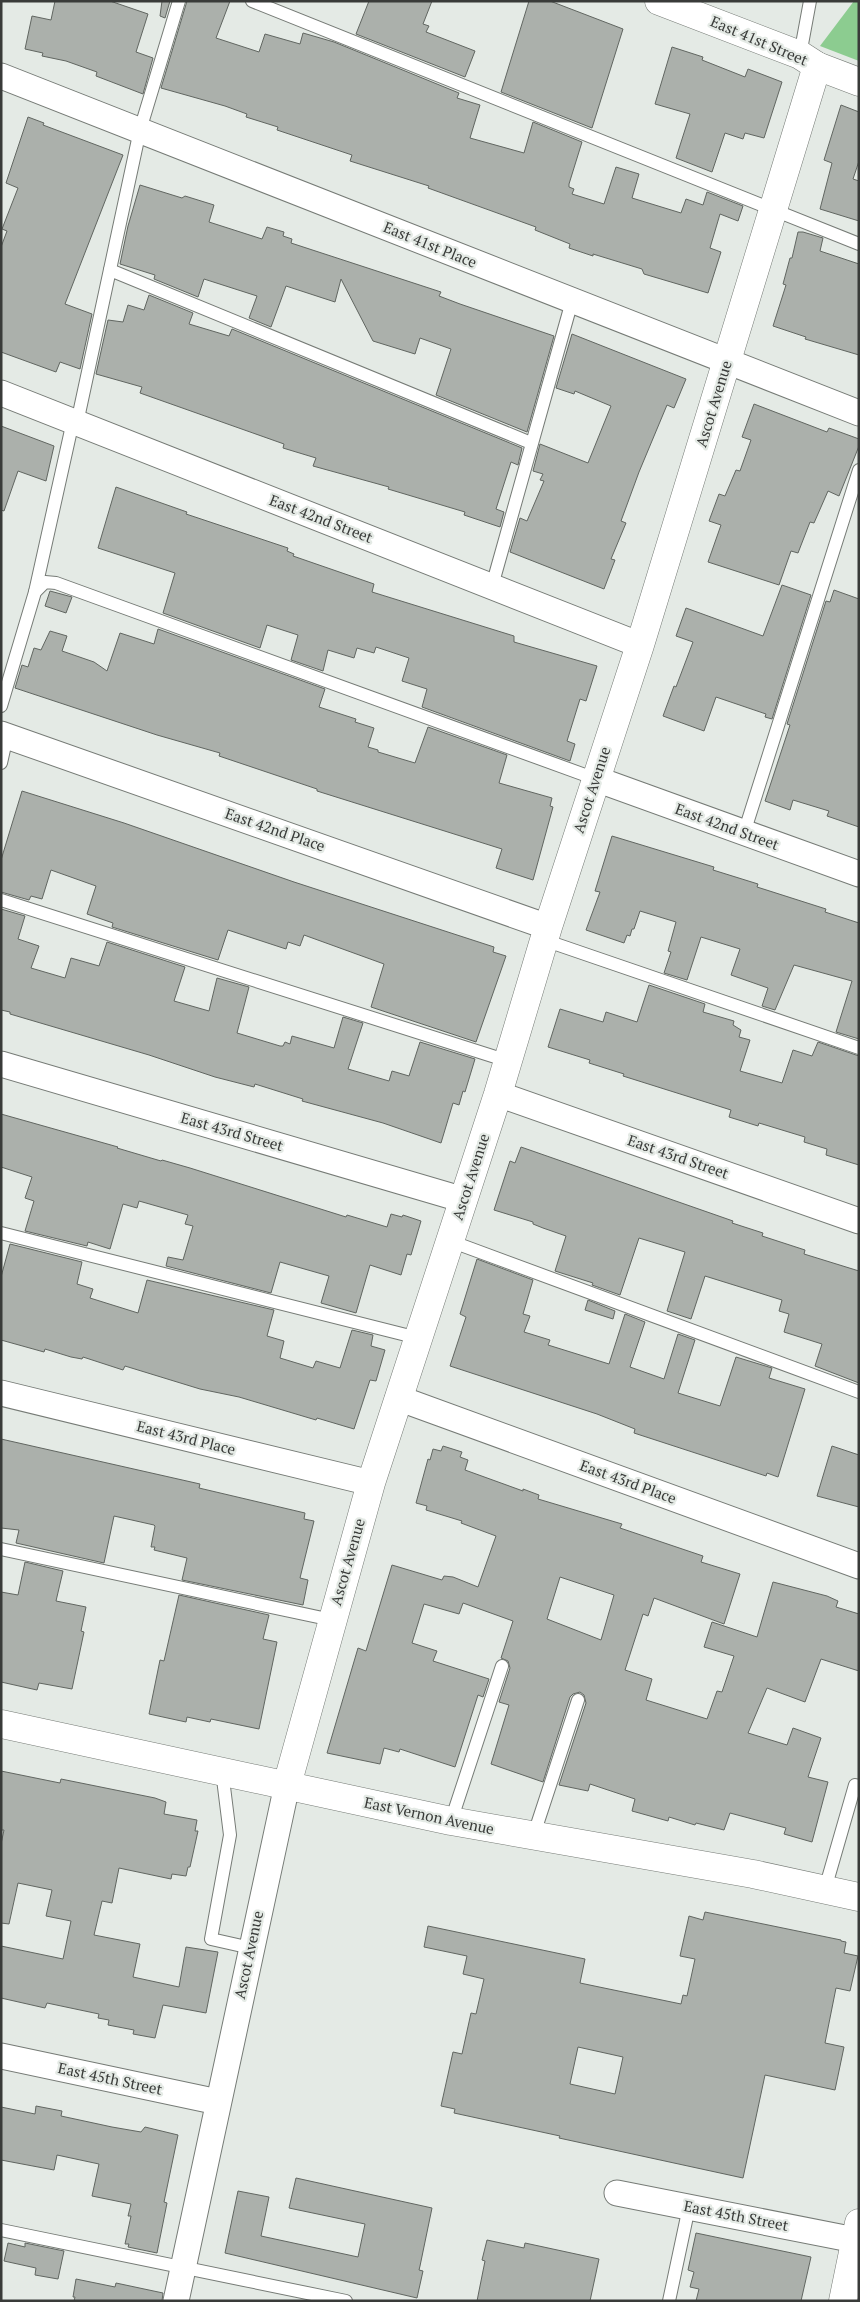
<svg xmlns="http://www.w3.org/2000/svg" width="860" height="2302" viewBox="0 0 860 2302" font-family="'PT Serif',serif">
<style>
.green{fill:#8ccc90}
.building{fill:#abb0ab;stroke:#616661;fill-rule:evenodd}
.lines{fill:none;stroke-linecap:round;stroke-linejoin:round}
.service-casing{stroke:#767b76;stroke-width:14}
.minor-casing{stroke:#767b76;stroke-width:27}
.tertiary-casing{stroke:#767b76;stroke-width:29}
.secondary-casing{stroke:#767b76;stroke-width:29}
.service{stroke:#fff;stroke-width:12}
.minor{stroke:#fff;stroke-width:25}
.tertiary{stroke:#fff;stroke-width:28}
.secondary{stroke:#fff;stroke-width:28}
.labels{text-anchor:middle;stroke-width:4.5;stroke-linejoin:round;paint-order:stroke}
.street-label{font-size:15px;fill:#393b39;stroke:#e4eae5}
</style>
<rect width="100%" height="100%" fill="#e4eae5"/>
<polygon class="green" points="854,1 859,1 859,61 820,46"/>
<g class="building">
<polygon points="55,1 110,1 148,14 136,52 153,58 143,94 96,76 97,72 66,61 42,56 43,53 25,49 32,16 51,20"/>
<polygon points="162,1 170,1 165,18 160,16"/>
<polygon points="187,1 230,1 216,38 259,52 265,34 300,44 303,33 334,42 459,93 457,98 480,105 470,138 524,153 533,122 582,142 569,184 569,187 574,189 572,194 604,204 616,167 639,174 632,198 681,213 686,199 703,205 707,192 743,206 738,221 720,214 710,248 721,252 708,293 644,274 642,269 593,254 593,256 569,248 570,244 535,230 536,227 428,188 429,186 350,161 352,155 277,130 278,127 246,117 247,114 225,106 161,88"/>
<polygon points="369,1 432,1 423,24 429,26 426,32 475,51 465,77 356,34"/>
<polygon points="529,1 550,1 623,29 592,128 501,92"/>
<polygon points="672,47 703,57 702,60 745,77 748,69 782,82 764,138 745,133 743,139 725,133 712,172 676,158 690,114 655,104"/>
<polygon points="841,105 859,112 859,161 853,179 859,181 859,221 820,209 832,163 824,160"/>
<polygon points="28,117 44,123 43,125 123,155 65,304 92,314 80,369 60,362 56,372 1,352 1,247 7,231 2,229 18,188 6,183"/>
<polygon points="140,185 182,198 185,196 214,205 209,222 262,239 267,227 284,232 283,236 292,239 291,243 441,292 439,296 460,304 554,336 527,432 436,395 451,349 420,338 415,354 373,341 341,279 335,302 286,286 271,327 249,318 257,296 204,279 198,297 154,279 155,275 120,264 128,226"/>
<polygon points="798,232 803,232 823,238 820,251 859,264 859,355 805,339 806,337 773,326 786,285 783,284 790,258 792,258"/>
<polygon points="149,295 193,313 189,324 229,336 232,329 522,448 518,465 511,462 496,509 504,512 500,527 464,515 465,512 388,489 389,487 313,466 316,458 283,448 284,444 140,393 142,387 96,374 108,320 123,322 128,305 144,310"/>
<polygon points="572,334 686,379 674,408 667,405 639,472 621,521 626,523 611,559 615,560 604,589 510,552 520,518 527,521 544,481 540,480 543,474 533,471 540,444 588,463 611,406 575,391 574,394 556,388"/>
<polygon points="754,404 827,432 829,428 859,439 859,446 839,496 828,491 814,523 810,522 798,553 791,551 779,585 708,562 721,525 709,521 719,494 725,496 736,470 740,471 751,440 742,437"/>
<polygon points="1,426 54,446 46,481 18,471 4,511 1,510"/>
<polygon points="116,487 187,512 186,514 288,548 287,551 294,554 293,556 374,584 372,592 514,636 514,642 597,666 586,701 580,699 567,741 575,744 570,761 422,707 427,689 402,681 409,658 376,647 374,653 357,648 354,658 328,650 323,671 291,660 298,635 267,625 260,648 163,613 175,573 98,548"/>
<polygon points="782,585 811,595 772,719 765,717 766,714 716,697 704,731 663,716 674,686 676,687 693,642 676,636 686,608 763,636"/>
<polygon points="834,590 859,599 859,827 827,816 829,811 793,800 790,810 765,801 790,725 787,724 826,601 830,602"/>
<polygon points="50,591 72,597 66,613 45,606"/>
<polygon points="158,629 325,689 319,707 356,719 355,722 374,728 368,747 378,750 378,752 415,763 428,727 507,755 499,783 552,798 550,806 553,807 533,880 496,868 502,849 317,791 317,789 219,756 220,753 157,735 15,688 22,665 28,667 34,648 41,650 50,631 67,636 62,651 94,662 107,671 120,633 154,644"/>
<polygon points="22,791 124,823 294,882 494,947 493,952 506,956 476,1042 371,1007 384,964 304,935 300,946 288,942 286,949 228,930 218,960 112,927 113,923 87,914 96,886 51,870 42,899 31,896 29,900 1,892 1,860"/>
<polygon points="612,836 714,867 713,870 758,884 757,887 826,909 825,912 859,923 859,1039 836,1032 852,981 794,965 775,1010 762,1006 768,988 731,975 740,949 701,937 687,980 664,973 671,952 668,951 676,922 640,911 634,929 632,929 630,936 627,935 624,943 586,930 600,892 595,891"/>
<polygon points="1,909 25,916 18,939 39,946 31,968 65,978 71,958 99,966 107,942 185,967 174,1001 209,1011 217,978 249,987 237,1033 280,1046 283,1046 285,1042 290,1044 292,1036 334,1048 343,1017 363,1023 348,1069 389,1081 392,1071 409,1076 420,1042 475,1059 465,1092 463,1091 459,1105 453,1103 441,1143 383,1123 302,1101 303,1099 255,1084 254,1087 215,1077 149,1055 10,1014 10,1012 1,1010"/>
<polygon points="649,985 705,1004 703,1012 734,1021 733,1025 741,1030 739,1037 750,1040 740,1071 782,1083 793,1050 812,1056 818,1042 859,1056 859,1165 826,1155 827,1149 804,1142 805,1137 759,1123 758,1126 729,1117 731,1110 623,1076 624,1074 589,1063 590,1060 548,1047 560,1009 603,1022 606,1012 637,1022"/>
<polygon points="1,1114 118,1147 117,1148 161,1161 162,1160 190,1168 346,1217 347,1215 387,1227 391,1214 402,1217 403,1215 421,1221 411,1255 407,1254 401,1275 370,1265 356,1313 321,1303 329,1276 280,1262 271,1293 166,1266 168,1257 183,1260 193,1226 185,1224 188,1215 139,1201 137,1208 123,1204 110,1249 88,1242 87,1246 25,1231 34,1201 25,1198 32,1177 1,1167"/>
<polygon points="521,1147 733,1221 732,1223 763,1233 762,1236 805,1250 804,1254 859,1271 859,1383 815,1366 822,1344 784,1332 789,1314 779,1311 782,1300 705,1276 691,1319 667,1311 685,1252 639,1238 620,1295 592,1285 593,1283 555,1271 566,1236 543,1228 533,1224 533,1222 494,1210 510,1161 515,1163"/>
<polygon points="10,1244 82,1262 77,1284 93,1289 90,1298 138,1313 147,1280 274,1310 267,1336 284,1341 280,1358 313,1368 316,1361 340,1368 352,1330 373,1335 371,1346 385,1350 376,1381 370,1380 354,1429 317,1418 316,1420 239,1397 200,1389 125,1366 123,1370 83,1357 82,1359 71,1357 45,1349 44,1352 1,1340 1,1277"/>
<polygon points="477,1259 533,1280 523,1314 530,1316 524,1332 550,1340 548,1345 609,1364 625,1314 645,1322 630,1367 664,1379 678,1334 695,1340 678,1393 720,1406 736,1357 772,1368 769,1378 805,1389 778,1477 767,1473 766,1476 634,1433 635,1429 597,1414 450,1366 466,1317 460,1314"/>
<polygon points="588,1300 615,1311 613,1319 585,1310"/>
<polygon points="1,1439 200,1484 199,1488 305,1513 304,1519 314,1521 300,1578 308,1580 303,1605 182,1580 187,1558 154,1550 155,1547 151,1547 155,1526 154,1525 114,1516 104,1563 16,1543 19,1530 1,1528"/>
<path d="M 443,1446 L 462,1452 L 460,1457 L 468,1460 L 465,1470 L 523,1491 L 523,1489 L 539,1495 L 538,1499 L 622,1524 L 620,1528 L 703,1556 L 701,1562 L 740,1574 L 724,1624 L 654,1598 L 648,1616 L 643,1614 L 625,1670 L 652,1679 L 646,1700 L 707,1719 L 717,1691 L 722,1692 L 734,1656 L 704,1647 L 712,1622 L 757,1637 L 773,1582 L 827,1596 L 838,1601 L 836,1607 L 859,1614 L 859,1671 L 821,1659 L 805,1702 L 767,1688 L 748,1733 L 787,1745 L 793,1728 L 821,1738 L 808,1777 L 828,1782 L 812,1842 L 784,1834 L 786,1828 L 730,1813 L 724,1830 L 696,1823 L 695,1825 L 669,1817 L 668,1821 L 632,1811 L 635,1799 L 590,1784 L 588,1791 L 559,1785 L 586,1703 L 584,1695 L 580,1692 L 573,1694 L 570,1697 L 543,1782 L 491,1764 L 509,1705 L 499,1702 L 510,1668 L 508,1661 L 501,1658 L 513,1621 L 463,1603 L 459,1614 L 424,1604 L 412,1643 L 437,1651 L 433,1661 L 489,1679 L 483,1697 L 478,1695 L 455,1767 L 400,1749 L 399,1752 L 384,1748 L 380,1764 L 327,1753 L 358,1648 L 366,1651 L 392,1565 L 442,1580 L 444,1576 L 453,1577 L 478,1587 L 496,1536 L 461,1523 L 462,1521 L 426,1510 L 427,1506 L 416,1503 L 428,1459 L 430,1460 L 433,1449 L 441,1451 ZM 560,1577 L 614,1595 L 601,1640 L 547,1619 Z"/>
<polygon points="832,1446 859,1455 859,1507 817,1496"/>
<polygon points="25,1562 63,1571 56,1601 86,1607 81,1631 84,1632 72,1689 39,1683 37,1690 1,1682 1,1592 18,1595"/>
<polygon points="179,1595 269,1615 263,1639 277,1642 259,1729 211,1719 210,1722 187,1717 186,1722 149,1714 160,1660 164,1661"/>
<polygon points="1,1771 60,1783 61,1779 155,1798 166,1802 164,1814 197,1820 195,1831 198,1831 190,1867 188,1867 186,1876 172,1874 171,1879 119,1868 112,1903 102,1901 94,1935 140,1944 133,1977 179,1987 186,1947 218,1952 206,2013 163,2005 155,2038 133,2034 134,2030 108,2025 109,2020 98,2018 99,2014 47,2003 45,2008 1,1998 1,1946 63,1959 71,1921 46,1916 52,1890 18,1883 9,1924 1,1923 1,1844 4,1830 1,1830"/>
<path d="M 705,1912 L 841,1940 L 841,1941 L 846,1942 L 844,1953 L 858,1956 L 850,1991 L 836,1988 L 825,2043 L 844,2047 L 835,2090 L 765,2075 L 743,2178 L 559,2138 L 560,2136 L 454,2113 L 455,2109 L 441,2106 L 453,2052 L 462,2054 L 471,2013 L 476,2014 L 484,1979 L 463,1974 L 467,1956 L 424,1947 L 428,1926 L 585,1959 L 580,1983 L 681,2004 L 683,1995 L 687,1996 L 695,1959 L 680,1956 L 689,1916 L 703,1920 ZM 578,2047 L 623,2057 L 615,2094 L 570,2084 Z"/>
<polygon points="36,2106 62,2111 61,2116 112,2127 141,2132 145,2127 178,2135 164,2202 167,2203 157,2253 128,2247 129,2244 125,2244 131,2216 128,2216 131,2204 92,2196 99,2164 57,2155 54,2170 1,2160 1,2107 35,2114"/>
<polygon points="296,2178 432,2208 420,2266 419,2270 423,2271 417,2298 225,2253 238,2191 269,2197 261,2236 358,2257 365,2224 289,2208"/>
<polygon points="696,2233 811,2257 801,2301 696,2301 699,2289 690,2287 694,2272 688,2270"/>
<polygon points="487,2240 524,2248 525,2243 599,2259 590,2301 477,2301 485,2261 482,2260"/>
<polygon points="8,2243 25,2247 25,2243 64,2251 58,2279 35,2275 36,2268 4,2261"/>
<polygon points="76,2279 115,2287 116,2283 163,2293 162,2301 74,2301 75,2297 73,2297"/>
</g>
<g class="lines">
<defs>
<g id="service">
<polyline points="252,1 859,244"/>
<polyline points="800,55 810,1"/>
<polyline points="110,270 531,443"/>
<polyline points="77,423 140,130 179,1"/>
<polyline points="492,586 572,301"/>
<polyline points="35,592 73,421"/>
<polyline points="1,706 35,592 45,582 56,583 596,779"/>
<polyline points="1,763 7,736"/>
<polyline points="744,833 859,470"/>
<polyline points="1,900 508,1061"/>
<polyline points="544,940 859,1048"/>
<polyline points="1,1233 418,1338"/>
<polyline points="450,1241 859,1392"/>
<polyline points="1,1549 332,1620"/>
<polyline points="222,1771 230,1835 211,1939 251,1948"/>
<polyline points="451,1821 502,1666"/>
<polyline points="533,1837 578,1700"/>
<polyline points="825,1889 855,1785 859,1786"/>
<polyline points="1,2230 346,2301"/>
<polyline points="669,2301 689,2207"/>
</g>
<g id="minor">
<polyline points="1,76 859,413"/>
<polyline points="1,393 640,645"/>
<polyline points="1,734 548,927"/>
<polyline points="596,779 859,874"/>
<polyline points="1,1064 464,1200"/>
<polyline points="498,1094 859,1221"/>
<polyline points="1,1393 371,1483"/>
<polyline points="398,1398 859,1566"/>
<polyline points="1,2056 218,2102"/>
<polyline points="617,2193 855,2240"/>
<polyline points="176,2301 287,1785"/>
</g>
<g id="tertiary">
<polyline points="659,1 800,55 817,66 859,82"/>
<polyline points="287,1785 371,1483 498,1094 548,927 640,645 817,66"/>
</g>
<g id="secondary">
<polyline points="1,1724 451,1821 753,1874 859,1897"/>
<polyline points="843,2301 859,2223"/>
</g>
</defs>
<use href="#service" class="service-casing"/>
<use href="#minor" class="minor-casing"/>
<use href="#tertiary" class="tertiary-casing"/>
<use href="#secondary" class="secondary-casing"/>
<use href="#service" class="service"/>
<use href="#minor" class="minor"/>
<use href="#tertiary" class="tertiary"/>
<use href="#secondary" class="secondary"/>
</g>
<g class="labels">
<g class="street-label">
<text transform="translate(759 41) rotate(23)" y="5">East 41st Street</text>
<text transform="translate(430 245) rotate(22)" y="5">East 41st Place</text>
<text transform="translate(714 404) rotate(-73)" y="5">Ascot Avenue</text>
<text transform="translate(321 519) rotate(21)" y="5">East 42nd Street</text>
<text transform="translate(592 790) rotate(-72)" y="5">Ascot Avenue</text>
<text transform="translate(727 827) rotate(20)" y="5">East 42nd Street</text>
<text transform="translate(275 830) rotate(19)" y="5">East 42nd Place</text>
<text transform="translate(232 1132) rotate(16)" y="5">East 43rd Street</text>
<text transform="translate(678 1157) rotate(19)" y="5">East 43rd Street</text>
<text transform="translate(471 1177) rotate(-72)" y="5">Ascot Avenue</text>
<text transform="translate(186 1438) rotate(14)" y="5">East 43rd Place</text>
<text transform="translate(628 1482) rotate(20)" y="5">East 43rd Place</text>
<text transform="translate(348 1562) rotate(-74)" y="5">Ascot Avenue</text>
<text transform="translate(429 1816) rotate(12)" y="5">East Vernon Avenue</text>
<text transform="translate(249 1955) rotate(-78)" y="5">Ascot Avenue</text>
<text transform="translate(110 2079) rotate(12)" y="5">East 45th Street</text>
<text transform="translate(736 2216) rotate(11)" y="5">East 45th Street</text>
</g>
</g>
<rect width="860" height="2302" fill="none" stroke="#393b39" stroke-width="5"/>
</svg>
